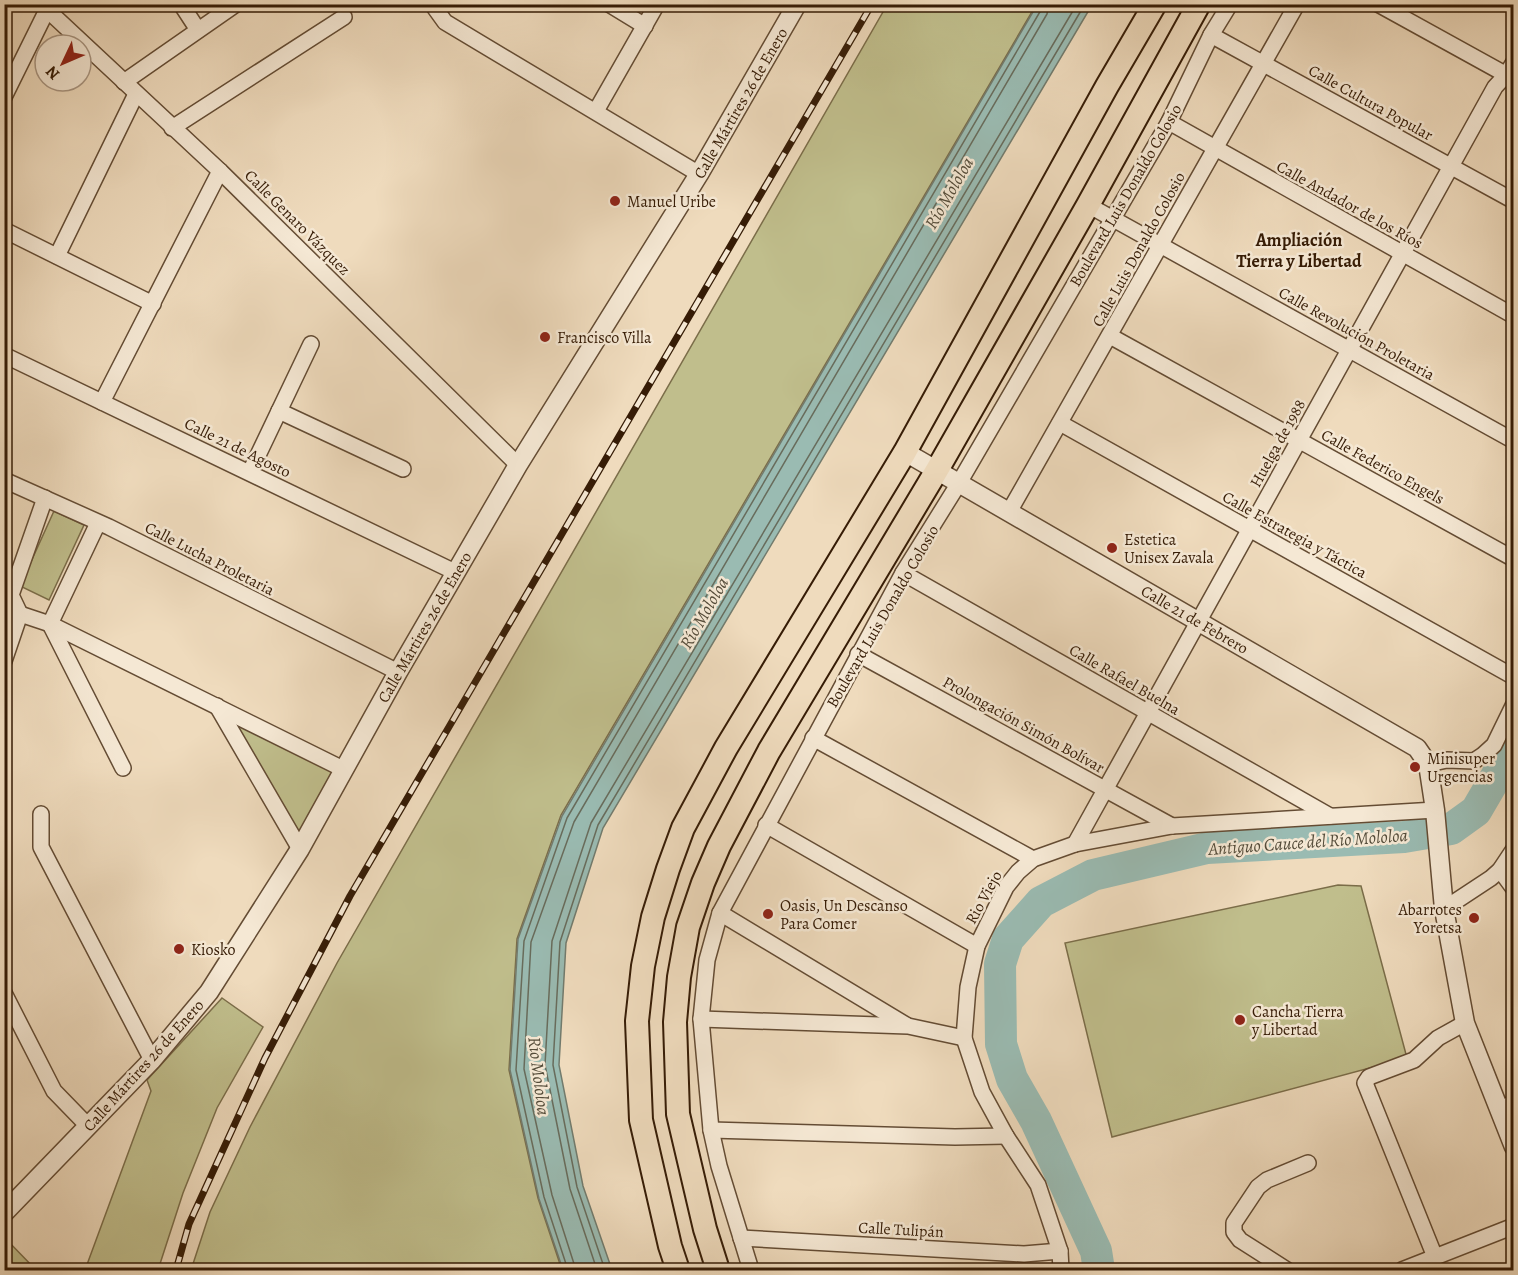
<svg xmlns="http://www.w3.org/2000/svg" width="1518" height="1275" viewBox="0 0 1518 1275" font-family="Alegreya,serif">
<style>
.green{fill:#c0be8c;stroke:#7b6d49;stroke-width:1.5}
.water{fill:#9abbb2;stroke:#727b6d;stroke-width:1.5}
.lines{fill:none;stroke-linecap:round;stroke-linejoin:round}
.shore{stroke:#686c5c;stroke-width:1.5}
.river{stroke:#9abbb2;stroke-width:32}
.minor-casing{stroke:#644c34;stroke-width:18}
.tertiary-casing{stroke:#644c34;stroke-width:21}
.primary-casing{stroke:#361c06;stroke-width:26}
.minor{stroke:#f5e8d4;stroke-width:15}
.tertiary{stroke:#f5e8d4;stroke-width:18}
.primary{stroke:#efdbbd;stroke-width:22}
.rail-casing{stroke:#361c06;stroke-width:7}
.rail{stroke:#f5e8d4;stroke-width:4.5;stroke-dasharray:14;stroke-linecap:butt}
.poi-dot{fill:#8f2418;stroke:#f5e8d4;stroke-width:2}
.labels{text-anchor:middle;stroke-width:5;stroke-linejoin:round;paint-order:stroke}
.street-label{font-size:16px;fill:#361c06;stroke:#f5e8d4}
.poi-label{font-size:16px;fill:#361c06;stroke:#f5e8d4;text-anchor:start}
.water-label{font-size:18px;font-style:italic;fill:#544c3a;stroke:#f5e8d4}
.neighbourhood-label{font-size:18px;font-weight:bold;fill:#361c06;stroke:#f5e8d4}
</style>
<rect width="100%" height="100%" fill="#efdbbd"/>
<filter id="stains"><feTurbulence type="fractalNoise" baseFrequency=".00333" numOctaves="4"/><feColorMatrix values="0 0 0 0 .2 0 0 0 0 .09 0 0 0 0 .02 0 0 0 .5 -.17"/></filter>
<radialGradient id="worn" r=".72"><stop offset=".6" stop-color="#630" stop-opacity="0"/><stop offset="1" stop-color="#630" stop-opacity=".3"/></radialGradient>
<g class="green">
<polygon points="887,5 1036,5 561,815 517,939 509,1070 538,1198 562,1270 191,1270 210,1212 250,1127 337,963"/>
<polygon points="54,511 84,525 49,600 20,586"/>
<polygon points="217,706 343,769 300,849"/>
<polygon points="1338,885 1361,886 1407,1058 1112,1137 1065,943"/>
<polygon points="222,998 263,1027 217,1108 183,1193 158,1270 85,1270 151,1091 147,1080"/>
<polygon points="5,1238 36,1270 5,1270"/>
</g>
<polygon class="water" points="1037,5 1092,5 603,828 566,943 559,1065 583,1186 612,1270 563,1270 539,1199 510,1070 518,939 562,816"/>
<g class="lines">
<g class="shore">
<polyline points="568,1270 544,1197 516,1070 524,941 567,818 1041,10 1042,4"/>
<polyline points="576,1270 552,1195 524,1069 531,942 574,822 1047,14 1049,4"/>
<polyline points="597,1270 570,1189 545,1065 552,941 591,823 1077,4"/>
<polyline points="605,1270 577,1187 553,1065 560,942 598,825 1085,4"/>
</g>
<polyline class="river" points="1099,1270 1096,1251 1036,1121 1012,1079 1001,1044 1000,964 1008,939 1041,902 1093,875 1207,848 1404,837 1451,829 1476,811 1514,746"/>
<defs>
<g id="minor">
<polyline points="41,4 220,171 518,465"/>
<polyline points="181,4 198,30"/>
<polyline points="432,4 445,22 699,174"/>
<polyline points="609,4 645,26"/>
<polyline points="1378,4 1514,79"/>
<polyline points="1211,35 1514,201"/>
<polyline points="124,82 236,4"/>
<polyline points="4,97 47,10"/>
<polyline points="596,111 657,4"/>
<polyline points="1169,122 1514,316"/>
<polyline points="172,128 344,17"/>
<polyline points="1088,205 1514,441"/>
<polyline points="4,230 153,304"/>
<polyline points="57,256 136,94"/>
<polyline points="1110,336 1514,559"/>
<polyline points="4,355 455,572"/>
<polyline points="102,402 220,171"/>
<polyline points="279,411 403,469"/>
<polyline points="1060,423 1514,677"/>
<polyline points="250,472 311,344"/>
<polyline points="4,480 109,527 398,672"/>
<polyline points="1009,512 1297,4"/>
<polyline points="98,523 50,624 123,768"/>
<polyline points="903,573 1330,816"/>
<polyline points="20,614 50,624 343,769"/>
<polyline points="20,614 11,595 45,498"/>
<polyline points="858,654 1172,826"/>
<polyline points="4,661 20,614"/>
<polyline points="217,706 300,849"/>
<polyline points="813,738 1033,859"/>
<polyline points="1428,764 1447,760 1474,761 1483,755 1494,745 1514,704"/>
<polyline points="41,814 41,847 152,1060"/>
<polyline points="766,825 977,946"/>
<polyline points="1075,844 1495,87 1506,75 1514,62"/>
<polyline points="1500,870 1514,889"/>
<polyline points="1444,909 1491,878 1500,870 1514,849"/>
<polyline points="720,913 906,1025"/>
<polyline points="4,993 54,1091 88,1126"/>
<polyline points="701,1019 908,1026 964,1038"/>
<polyline points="1499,1111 1514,1102"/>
<polyline points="711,1130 955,1137 1006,1136"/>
<polyline points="741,1238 1024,1254 1060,1251"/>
<polyline points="1435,1257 1365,1083 1369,1077 1414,1060 1438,1038 1465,1023"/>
<polyline points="751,1270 719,1166 711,1130 701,1019 707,960 720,913 903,573 959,483 1169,122 1211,35 1230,4"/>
<polyline points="1061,1270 1060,1251 1038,1185 1006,1136 982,1092 964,1038 968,987 977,946 1006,887 1018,872 1033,859 1075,844 1172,826 1435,810"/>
<polyline points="1287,1270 1240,1240 1234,1232 1234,1223 1258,1187 1267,1180 1308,1163"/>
<polyline points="1402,1270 1514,1226"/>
</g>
<g id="tertiary">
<polyline points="905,452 1417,748 1428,764 1435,810 1444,909 1465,1023 1514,1147"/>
<polyline points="4,1213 152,1060 209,992 300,849 398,672 518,465 699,174 797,4"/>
</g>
<g id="primary">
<polyline points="678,1270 670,1246 641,1120 637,1021 643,966 653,917 668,869 683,828 726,748 905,452 1107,86 1155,4"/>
<polyline points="718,1270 705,1229 678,1114 675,1022 679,977 688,927 703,883 719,846 769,751 937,470 1088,205 1199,4"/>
</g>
</defs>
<use href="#minor" class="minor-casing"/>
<use href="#tertiary" class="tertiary-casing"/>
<use href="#primary" class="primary-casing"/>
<use href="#minor" class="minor"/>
<use href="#tertiary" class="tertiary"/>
<use href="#primary" class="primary"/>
<defs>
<polyline id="rail" points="176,1270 189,1224 265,1058 350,896 872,4"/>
</defs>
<use href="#rail" class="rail-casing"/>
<use href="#rail" class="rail"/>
</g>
<g class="poi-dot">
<circle cx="615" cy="201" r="6"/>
<circle cx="545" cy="337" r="6"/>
<circle cx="1112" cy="548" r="6"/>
<circle cx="1415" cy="767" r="6"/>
<circle cx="768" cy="914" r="6"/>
<circle cx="1474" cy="918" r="6"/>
<circle cx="179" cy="949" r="6"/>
<circle cx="1240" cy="1020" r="6"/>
</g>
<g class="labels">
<g class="street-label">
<text transform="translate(1371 102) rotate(29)" y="6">Calle Cultura Popular</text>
<text transform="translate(740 103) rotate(-60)" y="6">Calle Mártires 26 de Enero</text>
<text transform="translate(1125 195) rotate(-60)" y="6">Boulevard Luis Donaldo Colosio</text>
<text transform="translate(1350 204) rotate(29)" y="6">Calle Andador de los Ríos</text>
<text transform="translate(298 222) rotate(45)" y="6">Calle Genaro Vázquez</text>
<text transform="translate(1138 249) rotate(-61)" y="6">Calle Luis Donaldo Colosio</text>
<text transform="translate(1357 333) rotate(29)" y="6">Calle Revolución Proletaria</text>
<text transform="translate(1277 443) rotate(-61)" y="6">Huelga de 1988</text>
<text transform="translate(238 447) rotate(26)" y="6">Calle 21 de Agosto</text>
<text transform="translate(1383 466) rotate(29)" y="6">Calle Federico Engels</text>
<text transform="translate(1295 534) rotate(29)" y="6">Calle Estrategia y Táctica</text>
<text transform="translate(210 558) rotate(27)" y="6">Calle Lucha Proletaria</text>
<text transform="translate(882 616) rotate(-60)" y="6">Boulevard Luis Donaldo Colosio</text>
<text transform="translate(1195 619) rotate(30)" y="6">Calle 21 de Febrero</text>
<text transform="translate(424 627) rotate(-60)" y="6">Calle Mártires 26 de Enero</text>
<text transform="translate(1125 679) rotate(30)" y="6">Calle Rafael Buelna</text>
<text transform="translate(1024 724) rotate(29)" y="6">Prolongación Simón Bolívar</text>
<text transform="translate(983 897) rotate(-61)" y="6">Rio Viejo</text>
<text transform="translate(143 1065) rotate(-48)" y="6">Calle Mártires 26 de Enero</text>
<text transform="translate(901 1229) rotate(3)" y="6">Calle Tulipán</text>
</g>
<g class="poi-label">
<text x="627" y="207">Manuel Uribe</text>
<text x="557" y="343">Francisco Villa</text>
<text x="1124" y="545">Estetica<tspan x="1124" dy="18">Unisex Zavala</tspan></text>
<text x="1427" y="764">Minisuper<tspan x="1427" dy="18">Urgencias</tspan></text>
<text x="780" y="911">Oasis, Un Descanso<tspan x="780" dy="18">Para Comer</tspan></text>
<text x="1462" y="915" text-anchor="end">Abarrotes<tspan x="1462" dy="18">Yoretsa</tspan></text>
<text x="191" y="955">Kiosko</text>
<text x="1252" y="1017">Cancha Tierra<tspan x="1252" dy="18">y Libertad</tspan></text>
</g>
<g class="water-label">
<text transform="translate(949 193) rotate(-60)" y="6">Río Mololoa</text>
<text transform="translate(704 613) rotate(-60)" y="6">Río Mololoa</text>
<text transform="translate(1308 842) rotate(-4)" y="6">Antiguo Cauce del Río Mololoa</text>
<text transform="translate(539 1076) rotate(83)" y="6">Río Mololoa</text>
</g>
<g class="neighbourhood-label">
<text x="1299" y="246">Ampliación<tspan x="1299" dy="21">Tierra y Libertad</tspan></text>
</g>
</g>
<rect width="1518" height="1275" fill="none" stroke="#efdbbd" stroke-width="24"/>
<rect x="6" y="6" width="1506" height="1263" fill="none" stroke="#361c06" stroke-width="3"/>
<rect x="12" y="12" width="1494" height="1251" fill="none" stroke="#361c06" stroke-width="1.5"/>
<g transform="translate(63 63) rotate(226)"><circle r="28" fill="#f5e8d4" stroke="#a99682" stroke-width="1.5"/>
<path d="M0-4.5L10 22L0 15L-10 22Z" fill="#8f2418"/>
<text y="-9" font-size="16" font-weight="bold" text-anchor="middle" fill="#361c06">N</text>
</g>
<rect width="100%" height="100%" filter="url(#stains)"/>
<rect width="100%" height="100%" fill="url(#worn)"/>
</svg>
